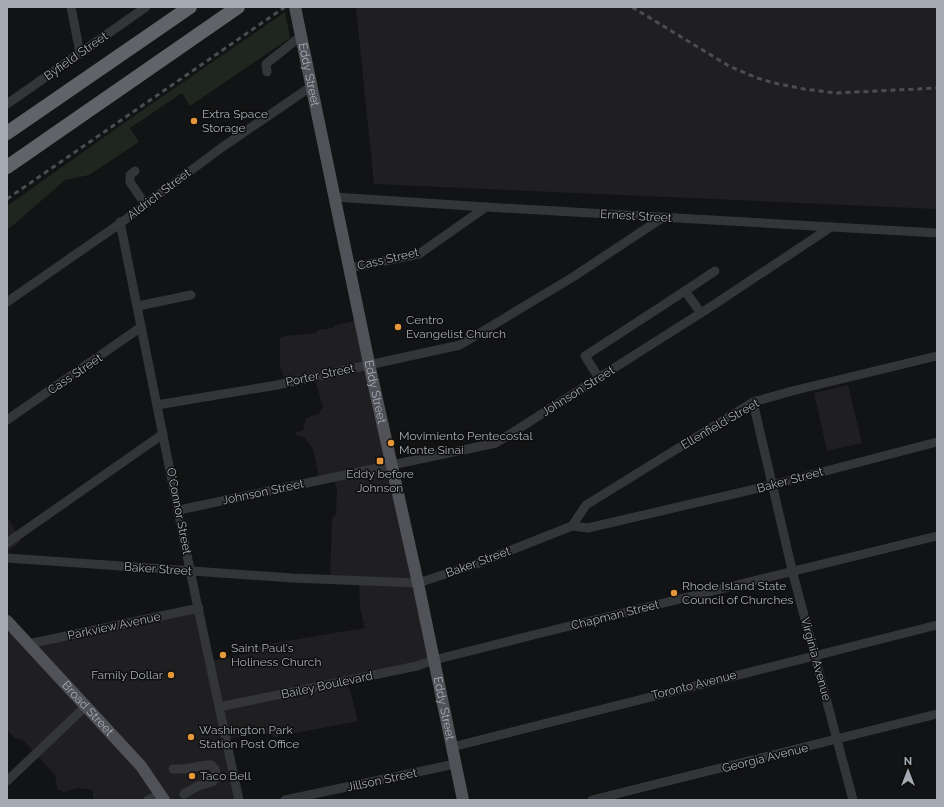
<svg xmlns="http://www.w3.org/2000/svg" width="944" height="807" viewBox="0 0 944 807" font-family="Raleway,sans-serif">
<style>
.built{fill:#1f1f21}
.green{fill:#1f261f}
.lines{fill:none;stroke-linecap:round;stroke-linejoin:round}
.minor{stroke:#343539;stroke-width:9}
.major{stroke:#505257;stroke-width:12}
.highway{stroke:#606469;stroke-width:14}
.rail{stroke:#4b4d52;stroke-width:3;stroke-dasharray:5 4;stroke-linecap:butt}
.poi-dot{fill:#e5973a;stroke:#0e0e0f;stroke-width:1.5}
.labels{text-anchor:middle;stroke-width:3;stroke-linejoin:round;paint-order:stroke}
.street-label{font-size:12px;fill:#a5abb3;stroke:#0e0e0f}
.poi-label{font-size:12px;fill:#a5abb3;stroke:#0e0e0f;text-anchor:start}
</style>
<rect width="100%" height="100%" fill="#121314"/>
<g class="built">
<polygon points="356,7 937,7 937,209 374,184"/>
<polygon points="360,320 434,659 347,679 358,721 275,737 271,734 249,734 230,739 239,800 93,800 93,790 77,788 64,792 57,789 55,775 22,739 15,738 7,730 7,634 13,630 32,647 198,610 212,661 250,653 262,645 365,628 360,608 359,580 330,578 332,520 336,513 337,492 334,479 319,479 313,449 305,438 296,435 295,433 303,430 306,418 318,414 323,407 315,380 285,383 280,365 280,338 285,336 316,333 318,330 332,328 336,325"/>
<polygon points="848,385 862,443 827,451 814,393"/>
<polygon points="7,516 21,541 7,552"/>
</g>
<polygon class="green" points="285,12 290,38 190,106 182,93 130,128 139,142 89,175 65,180 11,227 7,229 7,206 124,123"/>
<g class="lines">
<g class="minor">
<polyline points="71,7 80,53"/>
<polyline points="267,72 266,64 301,36"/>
<polyline points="7,104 146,7"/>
<polyline points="135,171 130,175 130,182 145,204"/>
<polyline points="334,197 486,207 937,233"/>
<polyline points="120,222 191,575 239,800"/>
<polyline points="349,268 419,254 486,207"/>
<polyline points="7,302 118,225 221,148 312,86"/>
<polyline points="138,306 191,295"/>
<polyline points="701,313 685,291 715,271"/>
<polyline points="599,378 585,356 685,291"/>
<polyline points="753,402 793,574 853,800"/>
<polyline points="157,405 277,385 460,345 573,277 662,218"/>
<polyline points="7,420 141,327"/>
<polyline points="179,510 496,443 715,304 831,227"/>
<polyline points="572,526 586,505 753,402 792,391 937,356"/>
<polyline points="7,543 163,434"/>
<polyline points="7,558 292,578 418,583 476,564 572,526 588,528 772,485 937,442"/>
<polyline points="28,644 199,608"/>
<polyline points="219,707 417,666 434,660 529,636 937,536"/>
<polyline points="452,747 937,625"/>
<polyline points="173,769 184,769 206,765 211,765 215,769 216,773 215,779 212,782 198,786 184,794"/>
<polyline points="7,781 86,706"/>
<polyline points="148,800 160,794"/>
<polyline points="285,800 455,764"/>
<polyline points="592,800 937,714"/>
</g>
<g class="major">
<path id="s1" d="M 295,7 L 370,368 L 418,583 L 463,800"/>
<path id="s2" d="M 7,621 L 141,766 L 164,800"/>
</g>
<g class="highway">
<polyline points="7,133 190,7"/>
<polyline points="7,167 238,7"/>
</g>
<g class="rail">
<polyline points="632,7 729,66 757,78 774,83 804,89 836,93 937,88"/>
<polyline points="7,199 285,7"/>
</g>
</g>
<g class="poi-dot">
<circle cx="194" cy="121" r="4"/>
<circle cx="398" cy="327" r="4"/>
<circle cx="391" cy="443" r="4"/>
<rect x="376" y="457" width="8" height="8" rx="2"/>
<circle cx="674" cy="593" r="4"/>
<circle cx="223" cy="655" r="4"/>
<circle cx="171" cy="675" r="4"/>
<circle cx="191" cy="737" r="4"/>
<circle cx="192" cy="776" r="4"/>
</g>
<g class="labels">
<g class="street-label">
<text transform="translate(76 56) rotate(-35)" y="4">Byfield Street</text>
<text dy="4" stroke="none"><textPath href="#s1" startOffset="69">Eddy Street</textPath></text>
<text transform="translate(159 194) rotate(-37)" y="4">Aldrich Street</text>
<text transform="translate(636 216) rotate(3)" y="4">Ernest Street</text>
<text transform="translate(388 259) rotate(-13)" y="4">Cass Street</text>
<text transform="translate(75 374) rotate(-34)" y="4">Cass Street</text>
<text transform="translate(320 375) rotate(-12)" y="4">Porter Street</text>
<text transform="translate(578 391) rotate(-32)" y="4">Johnson Street</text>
<text dy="4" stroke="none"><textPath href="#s1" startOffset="393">Eddy Street</textPath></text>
<text transform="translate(720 424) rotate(-30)" y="4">Ellenfield Street</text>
<text transform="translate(790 480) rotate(-15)" y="4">Baker Street</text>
<text transform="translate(263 492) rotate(-12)" y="4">Johnson Street</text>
<text transform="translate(179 511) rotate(79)" y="4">O'Connor Street</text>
<text transform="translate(478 562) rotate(-20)" y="4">Baker Street</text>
<text transform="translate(158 569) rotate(4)" y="4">Baker Street</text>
<text transform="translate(615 615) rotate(-14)" y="4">Chapman Street</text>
<text transform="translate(114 626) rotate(-12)" y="4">Parkview Avenue</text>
<text transform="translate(816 659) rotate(75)" y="4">Virginia Avenue</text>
<text transform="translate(327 685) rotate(-12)" y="4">Bailey Boulevard</text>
<text transform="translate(694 685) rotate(-14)" y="4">Toronto Avenue</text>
<text dy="4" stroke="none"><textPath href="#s2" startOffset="119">Broad Street</textPath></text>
<text dy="4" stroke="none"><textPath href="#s1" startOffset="717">Eddy Street</textPath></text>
<text transform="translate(765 758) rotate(-14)" y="4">Georgia Avenue</text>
<text transform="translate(382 780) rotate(-12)" y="4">Jillson Street</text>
</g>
<g class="poi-label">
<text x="202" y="118">Extra Space<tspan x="202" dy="14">Storage</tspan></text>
<text x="406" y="324">Centro<tspan x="406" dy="14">Evangelist Church</tspan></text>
<text x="399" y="440">Movimiento Pentecostal<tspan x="399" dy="14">Monte Sinai</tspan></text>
<text x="380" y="478" text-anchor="middle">Eddy before<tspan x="380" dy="14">Johnson</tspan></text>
<text x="682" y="590">Rhode Island State<tspan x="682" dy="14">Council of Churches</tspan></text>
<text x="231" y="652">Saint Paul's<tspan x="231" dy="14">Holiness Church</tspan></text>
<text x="163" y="679" text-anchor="end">Family Dollar</text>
<text x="199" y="734">Washington Park<tspan x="199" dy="14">Station Post Office</tspan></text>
<text x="200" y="780">Taco Bell</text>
</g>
</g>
<rect width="944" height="807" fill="none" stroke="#a5abb3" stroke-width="16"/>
<g transform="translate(908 771)" stroke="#0e0e0f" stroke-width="3" paint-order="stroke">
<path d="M0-3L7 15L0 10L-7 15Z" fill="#a5abb3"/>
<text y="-6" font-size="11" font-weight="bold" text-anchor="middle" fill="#a5abb3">N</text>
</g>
</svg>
